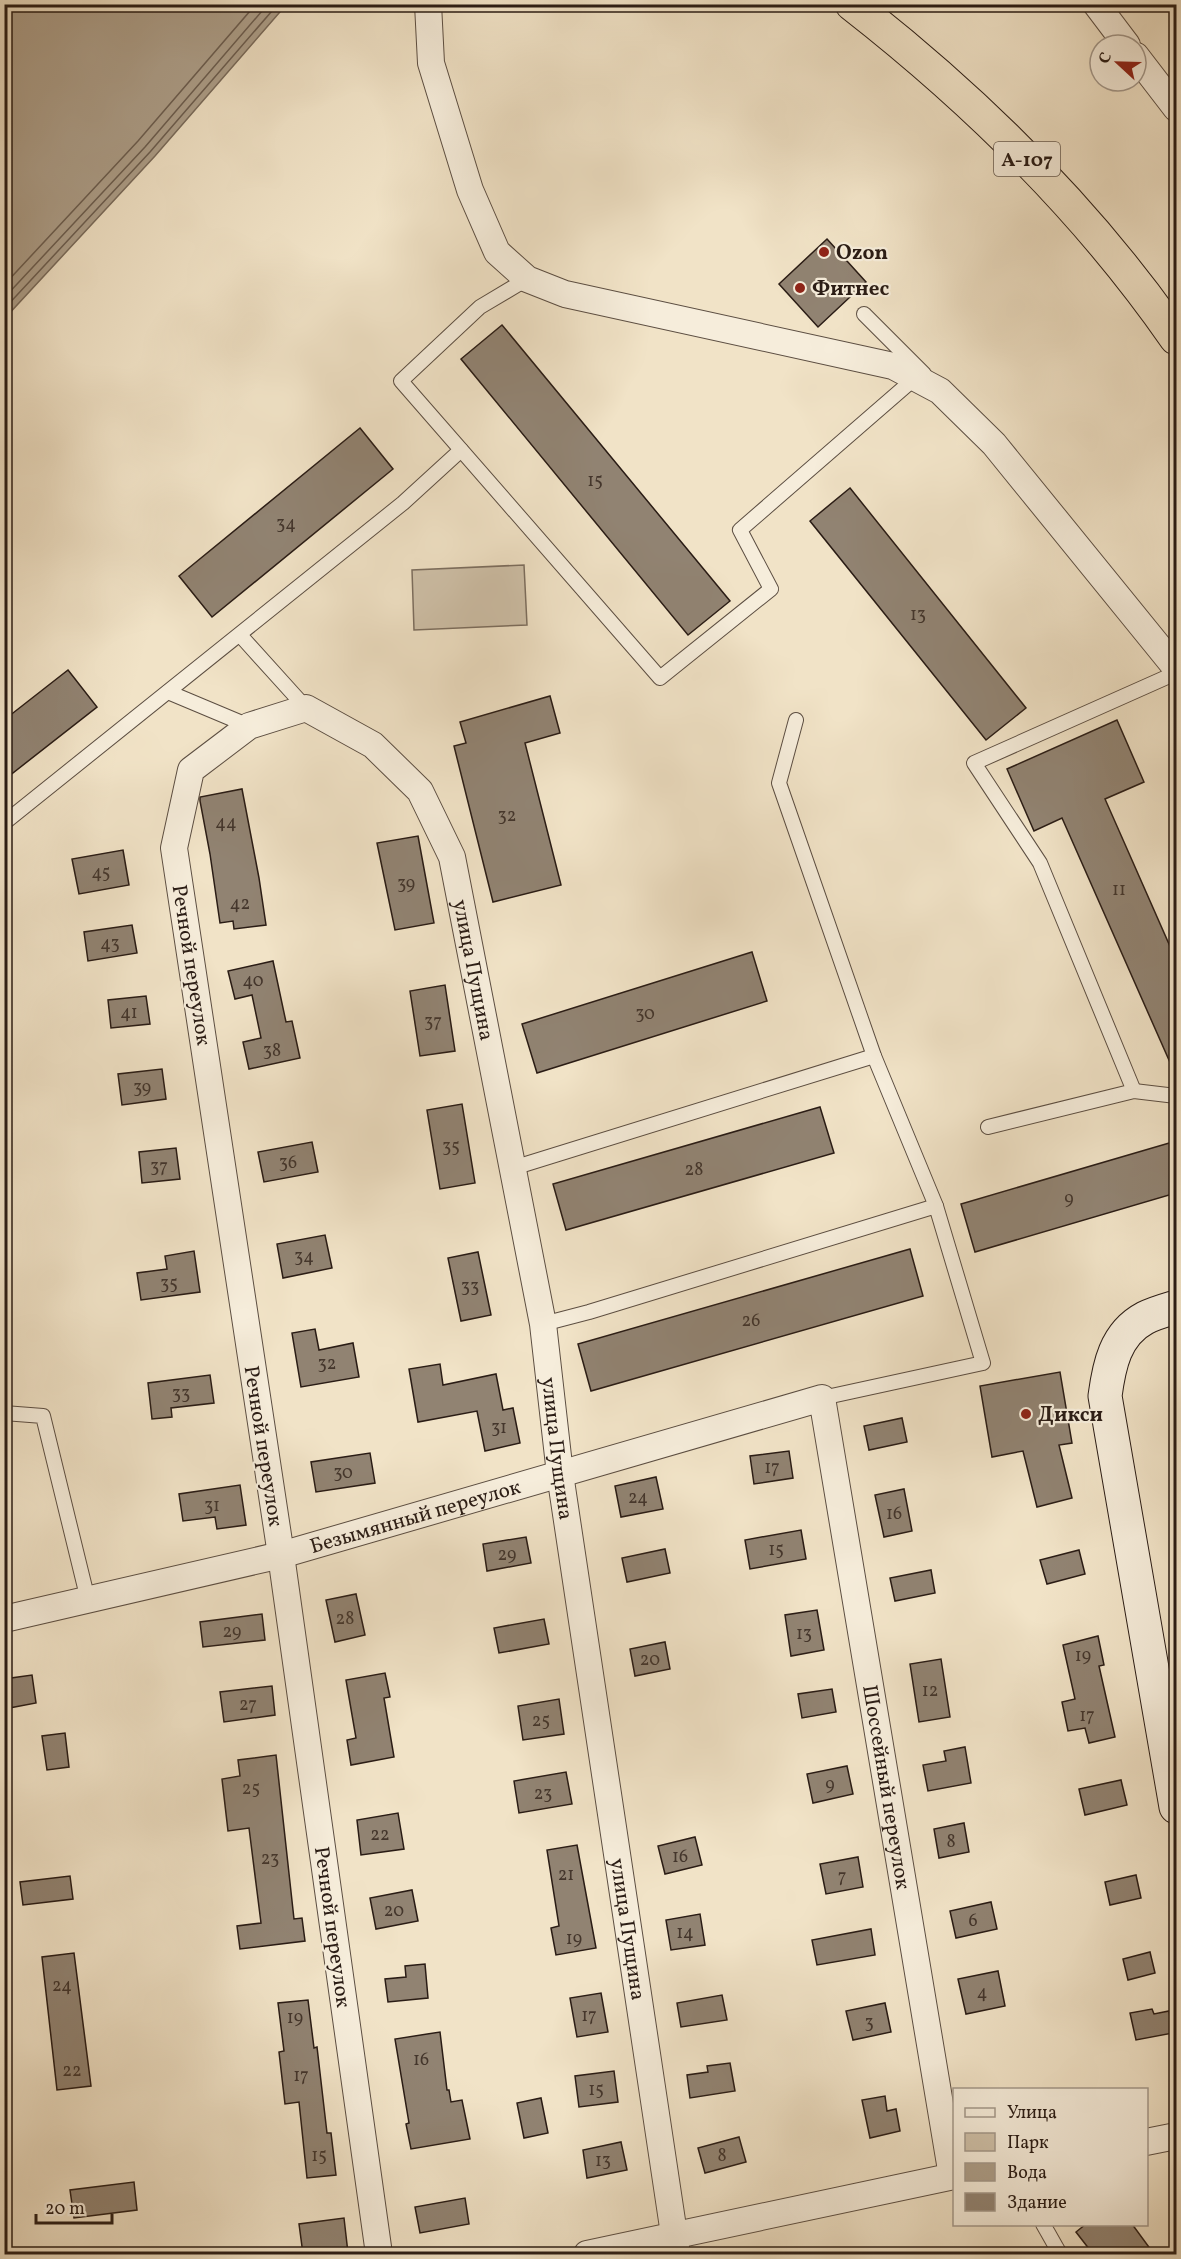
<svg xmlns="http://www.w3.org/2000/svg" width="1181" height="2259" viewBox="0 0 1181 2259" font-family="Vollkorn,serif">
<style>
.green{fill:#cfc1a9;stroke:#7c6e5f;stroke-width:1.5}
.water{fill:#ad9f8a;stroke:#796b5b;stroke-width:1.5}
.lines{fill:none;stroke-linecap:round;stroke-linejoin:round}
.shore{stroke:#6c5e50;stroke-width:1.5}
.building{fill:#918372;stroke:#2a1c15;stroke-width:1.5}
.lane-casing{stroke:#5c4e42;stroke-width:16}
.street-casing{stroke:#5c4e42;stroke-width:28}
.secondary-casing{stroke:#2a1c15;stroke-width:35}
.highway-casing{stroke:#2a1c15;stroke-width:35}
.lane{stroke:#f6eddb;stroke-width:14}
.street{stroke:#f6eddb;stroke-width:26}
.secondary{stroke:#f6eddb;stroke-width:33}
.highway{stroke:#f1e3c7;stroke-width:33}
.poi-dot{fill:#8f2418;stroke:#f6eddb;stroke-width:2}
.labels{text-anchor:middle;stroke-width:4.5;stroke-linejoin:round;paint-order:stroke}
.number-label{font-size:18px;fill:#44362c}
.shield{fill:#f6eddb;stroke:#675b50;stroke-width:1.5}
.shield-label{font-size:20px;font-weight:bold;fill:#2a1c15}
.poi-label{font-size:21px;font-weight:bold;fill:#2a1c15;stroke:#f6eddb;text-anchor:start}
.street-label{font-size:21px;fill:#2a1c15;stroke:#f6eddb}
</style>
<rect width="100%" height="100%" fill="#f1e3c7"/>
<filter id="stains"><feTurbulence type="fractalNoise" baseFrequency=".00333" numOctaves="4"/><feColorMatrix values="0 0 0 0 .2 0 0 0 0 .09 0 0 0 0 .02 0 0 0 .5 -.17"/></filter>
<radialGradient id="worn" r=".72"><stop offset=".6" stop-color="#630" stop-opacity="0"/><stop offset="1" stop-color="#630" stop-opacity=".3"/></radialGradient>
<polygon class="green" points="524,565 527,625 414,630 412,570"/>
<polygon class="water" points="5,4 286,5 155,156 5,318"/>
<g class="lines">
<g class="shore">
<polyline points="4,285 138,141 256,4"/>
<polyline points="4,298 145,147 268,4"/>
<polyline points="4,309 150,152 278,4"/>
</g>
</g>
<g class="building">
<polygon points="827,239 866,282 818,327 779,284"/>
<polygon points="502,325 730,601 688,635 461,359"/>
<polygon points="360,428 393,469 212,617 179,576"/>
<polygon points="850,488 1026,708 986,740 810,521"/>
<polygon points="68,670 97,707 4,780 4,720"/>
<polygon points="550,696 560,733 525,743 561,885 493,902 454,746 466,743 460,722"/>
<polygon points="1117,720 1144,782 1105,799 1176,960 1176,1076 1062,818 1034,831 1007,769"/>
<polygon points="242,789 259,878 266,925 234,929 233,921 220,923 210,854 200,801 200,797"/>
<polygon points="418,836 434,923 395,930 377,843"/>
<polygon points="123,850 129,885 79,894 72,859"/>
<polygon points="132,925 137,953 88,961 84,932"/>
<polygon points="752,952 767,1001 537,1073 522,1024"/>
<polygon points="273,961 286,1022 292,1021 300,1058 249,1069 243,1042 261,1038 252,995 235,999 228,971"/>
<polygon points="445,985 455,1051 420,1056 410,991"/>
<polygon points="146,996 150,1024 111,1028 108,1000"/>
<polygon points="162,1069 166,1099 122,1105 118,1074"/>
<polygon points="462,1104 475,1183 440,1189 427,1110"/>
<polygon points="820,1107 834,1153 566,1230 553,1184"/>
<polygon points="1176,1141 1176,1193 975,1252 961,1204"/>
<polygon points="312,1142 318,1172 264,1182 258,1152"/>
<polygon points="176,1148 180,1179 142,1183 139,1152"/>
<polygon points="325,1235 332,1268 283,1278 277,1244"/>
<polygon points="910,1249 923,1296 591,1391 578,1344"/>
<polygon points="194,1251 200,1292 141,1300 137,1273 167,1269 165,1256"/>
<polygon points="478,1252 491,1315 461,1321 448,1258"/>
<polygon points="315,1329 319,1350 353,1343 359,1377 301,1387 292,1333"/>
<polygon points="440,1364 443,1385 496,1374 503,1410 513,1408 520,1443 485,1451 477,1411 418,1422 409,1369"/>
<polygon points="1060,1372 1072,1443 1059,1445 1072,1498 1037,1507 1023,1451 992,1457 980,1386"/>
<polygon points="210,1375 214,1403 171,1408 172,1417 152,1419 148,1383"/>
<polygon points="902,1418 907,1442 869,1450 864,1426"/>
<polygon points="789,1451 793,1478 754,1484 750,1456"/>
<polygon points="370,1453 375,1483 316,1492 311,1462"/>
<polygon points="656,1477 663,1509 621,1517 615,1486"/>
<polygon points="240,1485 246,1525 217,1529 215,1517 183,1521 179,1494"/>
<polygon points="904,1489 912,1531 884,1537 875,1495"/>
<polygon points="801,1530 806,1559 750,1569 745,1540"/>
<polygon points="526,1537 531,1563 487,1571 483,1544"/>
<polygon points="665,1549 670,1573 627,1582 622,1558"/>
<polygon points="1079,1550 1085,1574 1047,1584 1040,1560"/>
<polygon points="931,1570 935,1593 895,1601 890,1578"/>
<polygon points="356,1594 365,1635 335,1642 326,1600"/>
<polygon points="817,1610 824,1650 791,1656 785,1615"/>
<polygon points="262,1614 265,1640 203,1647 200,1622"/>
<polygon points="544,1619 549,1644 499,1653 494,1628"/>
<polygon points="1098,1636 1104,1665 1099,1666 1115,1737 1089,1743 1085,1728 1068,1731 1062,1702 1075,1699 1063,1645"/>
<polygon points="665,1642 670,1669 635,1676 630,1649"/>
<polygon points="941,1659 950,1717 919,1722 910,1664"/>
<polygon points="385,1673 390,1697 384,1698 394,1757 351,1765 347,1740 356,1738 346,1680"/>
<polygon points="32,1675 36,1703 4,1709 4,1679"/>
<polygon points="272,1686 275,1715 224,1722 220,1692"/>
<polygon points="832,1689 836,1712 802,1718 798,1694"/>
<polygon points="559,1699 564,1734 523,1740 518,1706"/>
<polygon points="65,1733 69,1767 47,1770 42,1736"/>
<polygon points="965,1747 971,1783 928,1791 923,1765 946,1761 944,1751"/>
<polygon points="276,1755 294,1919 302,1918 305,1941 240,1949 237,1926 261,1923 249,1828 228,1831 222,1779 240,1776 238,1760"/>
<polygon points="847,1766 853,1794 813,1803 807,1774"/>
<polygon points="566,1772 572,1804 519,1813 514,1781"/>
<polygon points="1121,1780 1127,1805 1085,1815 1079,1789"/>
<polygon points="398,1813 404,1849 361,1855 357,1820"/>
<polygon points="964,1823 969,1852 939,1858 934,1829"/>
<polygon points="695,1837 702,1865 665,1874 658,1846"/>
<polygon points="577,1845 596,1948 556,1955 551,1928 559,1926 547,1850"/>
<polygon points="858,1857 863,1887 826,1894 820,1864"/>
<polygon points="1136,1875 1141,1898 1110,1905 1105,1882"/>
<polygon points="70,1876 73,1899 23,1905 20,1882"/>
<polygon points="412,1890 418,1921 376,1929 370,1898"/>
<polygon points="991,1902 997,1929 956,1938 950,1911"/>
<polygon points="700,1914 705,1945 671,1950 666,1920"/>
<polygon points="871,1929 875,1955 817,1965 812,1940"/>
<polygon points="1150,1952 1155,1973 1128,1980 1123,1959"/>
<polygon points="74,1953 91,2086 57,2090 42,1957"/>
<polygon points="425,1964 428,1998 388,2002 385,1979 406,1977 405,1966"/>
<polygon points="998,1971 1005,2006 966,2014 958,1979"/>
<polygon points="601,1993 608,2032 577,2037 570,1998"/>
<polygon points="722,1995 727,2020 681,2027 677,2003"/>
<polygon points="308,2000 314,2048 317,2047 327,2133 331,2133 336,2175 307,2178 299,2102 285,2104 279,2052 284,2051 278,2003"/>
<polygon points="885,2003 891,2032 853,2040 846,2011"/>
<polygon points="1152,2009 1154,2014 1169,2011 1173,2033 1136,2040 1130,2013"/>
<polygon points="440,2032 447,2090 449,2090 451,2102 462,2100 470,2139 411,2149 406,2124 409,2123 395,2039"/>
<polygon points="730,2063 735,2091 690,2098 687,2075 708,2072 707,2066"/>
<polygon points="614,2071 618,2102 579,2107 575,2076"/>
<polygon points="885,2096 887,2111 896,2109 900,2131 870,2138 862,2100"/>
<polygon points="541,2098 548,2133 524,2138 517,2103"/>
<polygon points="739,2137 746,2162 705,2173 698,2148"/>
<polygon points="621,2142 627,2170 587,2178 583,2150"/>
<polygon points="134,2182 137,2210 74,2218 70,2190"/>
<polygon points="465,2198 469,2224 420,2233 415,2207"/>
<polygon points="344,2218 348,2253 303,2254 299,2224"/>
<polygon points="1086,2224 1132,2224 1154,2254 1093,2254 1076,2232"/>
</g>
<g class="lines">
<defs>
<g id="lane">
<polyline points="527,279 480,307 401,381 660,678 771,589 740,530 915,378"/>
<polyline points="864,314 924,374"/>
<polyline points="240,635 306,708"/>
<polyline points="168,692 249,726"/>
<polyline points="796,720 779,783 874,1056 936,1206"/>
<polyline points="4,823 403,503 461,450"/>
<polyline points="1134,1091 1040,863 974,763 1176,673"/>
<polyline points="988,1127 1134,1091 1176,1096"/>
<polyline points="513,1168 874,1056"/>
<polyline points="543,1324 589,1312 936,1206 983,1363 822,1398"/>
<polyline points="4,1413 43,1416 88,1600"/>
<polyline points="1043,2224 1060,2254"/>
</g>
<g id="street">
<polyline points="428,4 431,63 470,190 497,252 527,279 565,294 893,366 940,391 994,444 1176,668"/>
<polyline points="1096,4 1127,45"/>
<polyline points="1136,56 1176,108"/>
<path id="s1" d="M 4,1619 L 281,1555 L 822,1398 L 952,2176"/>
<polyline points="1146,2142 1176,2136"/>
<path id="s2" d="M 379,2254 L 281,1555 L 174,848 L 191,770 L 249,726 L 306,708 L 373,745 L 420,791 L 452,857 L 543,1324 L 560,1474 L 677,2254"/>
<polyline points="587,2254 954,2176"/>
</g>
<path id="secondary" d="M 1176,1307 C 1166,1310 1155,1313 1145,1318 C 1115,1334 1109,1366 1105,1396 L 1176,1807"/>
<path id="highway" d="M 852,4 C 975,100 1087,210 1176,338"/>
</defs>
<use href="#lane" class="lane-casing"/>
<use href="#street" class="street-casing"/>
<use href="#secondary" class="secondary-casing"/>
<use href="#highway" class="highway-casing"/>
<use href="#lane" class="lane"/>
<use href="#street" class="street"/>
<use href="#secondary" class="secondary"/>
<use href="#highway" class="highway"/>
</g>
<g class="poi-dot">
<circle cx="824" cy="252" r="6"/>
<circle cx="800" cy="288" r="6"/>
<circle cx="1026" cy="1414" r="6"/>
</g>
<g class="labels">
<g class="number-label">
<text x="595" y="486">15</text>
<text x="286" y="529">34</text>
<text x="918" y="620">13</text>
<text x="507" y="821">32</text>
<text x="226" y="828">44</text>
<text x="101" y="878">45</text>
<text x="406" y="889">39</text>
<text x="1119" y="895">11</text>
<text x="240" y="909">42</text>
<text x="110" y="949">43</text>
<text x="253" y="986">40</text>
<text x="129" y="1018">41</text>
<text x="645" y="1019">30</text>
<text x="433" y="1027">37</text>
<text x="272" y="1056">38</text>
<text x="142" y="1093">39</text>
<text x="451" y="1152">35</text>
<text x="288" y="1168">36</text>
<text x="159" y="1172">37</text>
<text x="694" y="1175">28</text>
<text x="1069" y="1204">9</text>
<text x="304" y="1262">34</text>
<text x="169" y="1289">35</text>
<text x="470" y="1292">33</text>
<text x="751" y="1326">26</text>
<text x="327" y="1369">32</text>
<text x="181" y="1399">33</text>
<text x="499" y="1433">31</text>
<text x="772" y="1473">17</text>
<text x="343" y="1478">30</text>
<text x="638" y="1503">24</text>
<text x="212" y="1511">31</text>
<text x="894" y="1519">16</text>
<text x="776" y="1555">15</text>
<text x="507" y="1560">29</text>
<text x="345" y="1624">28</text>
<text x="232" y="1637">29</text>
<text x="804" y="1639">13</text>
<text x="1083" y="1661">19</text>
<text x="650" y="1665">20</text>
<text x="930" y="1696">12</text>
<text x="248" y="1710">27</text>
<text x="1087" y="1721">17</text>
<text x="541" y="1726">25</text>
<text x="830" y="1790">9</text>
<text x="251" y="1794">25</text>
<text x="543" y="1799">23</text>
<text x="380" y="1840">22</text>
<text x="951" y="1847">8</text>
<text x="680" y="1862">16</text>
<text x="270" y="1864">23</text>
<text x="566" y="1880">21</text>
<text x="842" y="1882">7</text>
<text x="394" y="1916">20</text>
<text x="973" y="1926">6</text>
<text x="685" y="1938">14</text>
<text x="574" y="1944">19</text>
<text x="62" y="1991">24</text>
<text x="982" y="1998">4</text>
<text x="589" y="2021">17</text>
<text x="295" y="2023">19</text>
<text x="869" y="2028">3</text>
<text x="421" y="2065">16</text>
<text x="72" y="2076">22</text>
<text x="301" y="2081">17</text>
<text x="596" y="2095">15</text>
<text x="319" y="2161">15</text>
<text x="722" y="2161">8</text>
<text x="603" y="2166">13</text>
</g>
<rect class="shield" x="994" y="142" width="66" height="34" rx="4.5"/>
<g class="shield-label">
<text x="1027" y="166">А-107</text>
</g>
<g class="poi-label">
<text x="836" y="259">Ozon</text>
<text x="812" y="295">Фитнес</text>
<text x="1038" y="1421">Дикси</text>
</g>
<g class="street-label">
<text transform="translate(192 965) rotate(81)" y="7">Речной переулок</text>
<text dy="7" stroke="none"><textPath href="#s2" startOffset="1964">улица Пущина</textPath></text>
<text transform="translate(264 1446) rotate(81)" y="7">Речной переулок</text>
<text dy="7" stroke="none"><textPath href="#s2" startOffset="2450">улица Пущина</textPath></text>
<text dy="7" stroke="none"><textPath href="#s1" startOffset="424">Безымянный переулок</textPath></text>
<text dy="7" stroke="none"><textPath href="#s1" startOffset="1242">Шоссейный переулок</textPath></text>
<text transform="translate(333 1927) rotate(82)" y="7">Речной переулок</text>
<text dy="7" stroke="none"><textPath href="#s2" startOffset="2936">улица Пущина</textPath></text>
</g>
</g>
<rect width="1181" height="2259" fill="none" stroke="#f1e3c7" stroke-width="24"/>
<rect x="6" y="6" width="1169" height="2247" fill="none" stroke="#2a1c15" stroke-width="3"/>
<rect x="12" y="12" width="1157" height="2235" fill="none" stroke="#2a1c15" stroke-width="1.5"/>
<rect x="953" y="2088" width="195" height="138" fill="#f6eddb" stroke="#a4998c" stroke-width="1.5"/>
<rect x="965" y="2108" width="30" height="9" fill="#f6eddb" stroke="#a4998c" stroke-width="1.5"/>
<text x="1007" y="2118" font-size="18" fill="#2a1c15">Улица</text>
<rect x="965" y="2133" width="30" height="18" fill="#cfc1a9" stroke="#a4998c" stroke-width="1.5"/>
<text x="1007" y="2148" font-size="18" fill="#2a1c15">Парк</text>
<rect x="965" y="2163" width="30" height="18" fill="#ad9f8a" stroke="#a4998c" stroke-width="1.5"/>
<text x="1007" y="2178" font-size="18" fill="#2a1c15">Вода</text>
<rect x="965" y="2193" width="30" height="18" fill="#918372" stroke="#a4998c" stroke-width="1.5"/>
<text x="1007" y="2208" font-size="18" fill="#2a1c15">Здание</text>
<g transform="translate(1118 63) rotate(292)"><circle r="28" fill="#f6eddb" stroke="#a4998c" stroke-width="1.5"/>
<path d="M0-4.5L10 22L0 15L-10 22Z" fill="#8f2418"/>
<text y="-9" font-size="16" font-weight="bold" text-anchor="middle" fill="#2a1c15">С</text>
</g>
<path d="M36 2214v9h76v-9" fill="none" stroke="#2a1c15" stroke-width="3"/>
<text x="45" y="2214" font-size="18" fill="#2a1c15" stroke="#f6eddb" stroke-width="4.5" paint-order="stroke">20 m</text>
<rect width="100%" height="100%" filter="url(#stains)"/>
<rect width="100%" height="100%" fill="url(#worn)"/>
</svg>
